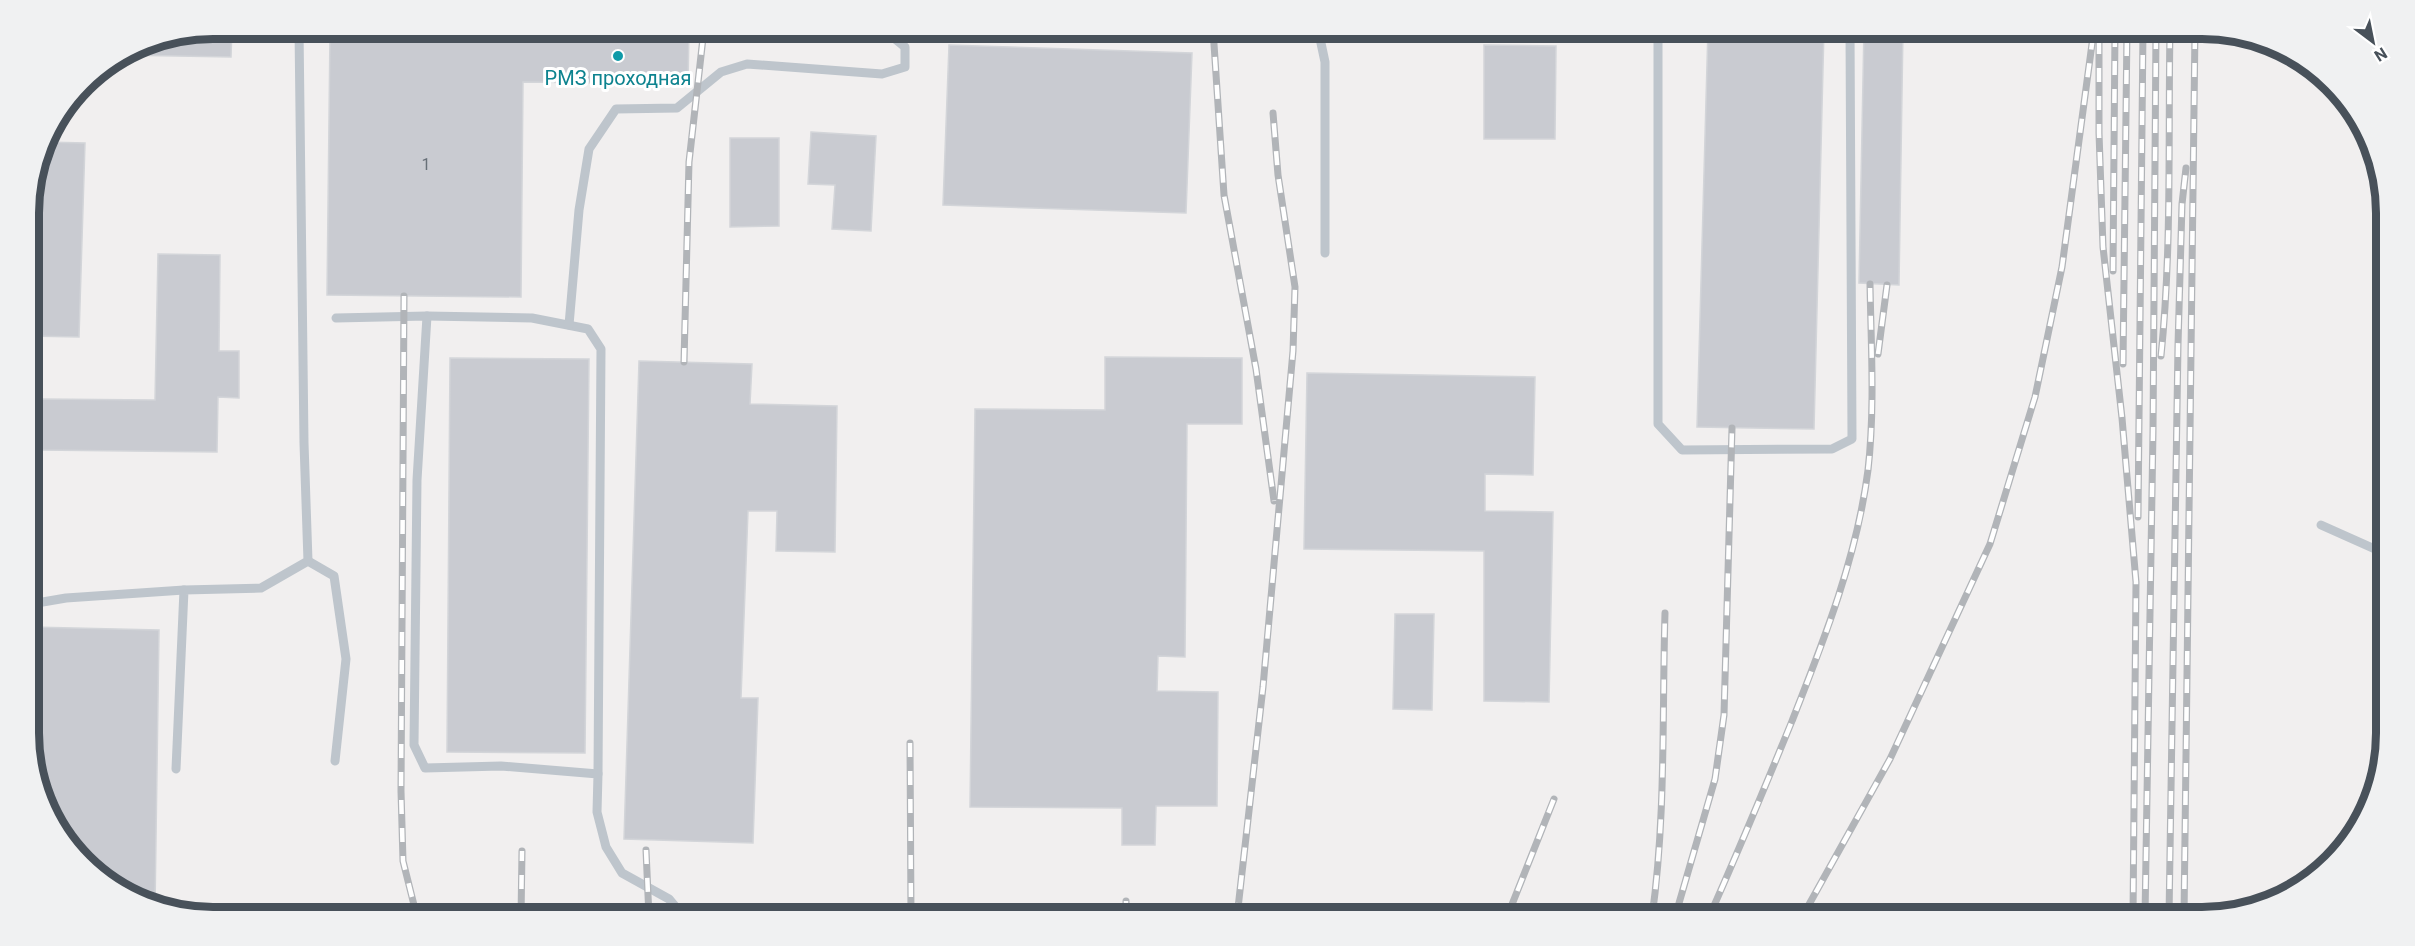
<svg xmlns="http://www.w3.org/2000/svg" width="2415" height="946" viewBox="0 0 2415 946" font-family="Roboto,sans-serif">
<style>
.building{fill:#c9cbd1;stroke:#d3d5d9;stroke-width:1.5}
.lines{fill:none;stroke-linecap:round;stroke-linejoin:round}
.lane{stroke:#bec5cc;stroke-width:9}
.rail-casing{stroke:#b1b4b8;stroke-width:7}
.rail{stroke:#fff;stroke-width:4.5;stroke-dasharray:14;stroke-linecap:butt}
.culture-dot{fill:#0f9aa8;stroke:#fff;stroke-width:2}
.labels{text-anchor:middle;stroke-width:6;stroke-linejoin:round;paint-order:stroke}
.number-label{font-size:16px;fill:#687078}
.culture-label{font-size:20px;fill:#0d838f;stroke:#fff}
.rim{fill:none;stroke:#48515a;stroke-width:8}
</style>
<rect width="100%" height="100%" fill="#f1efef"/>
<g class="building">
<polygon points="213,28 232,28 231,57 123,55 142,42"/>
<polygon points="548,28 689,28 688,84 523,82 521,297 327,295 330,32 548,33"/>
<polygon points="1708,28 1824,28 1814,429 1697,427"/>
<polygon points="1864,28 1903,28 1899,285 1859,283"/>
<polygon points="949,45 1192,53 1186,213 943,205"/>
<polygon points="1484,45 1556,46 1555,139 1484,139"/>
<polygon points="811,132 876,136 871,231 832,229 835,185 808,184"/>
<polygon points="730,138 779,138 779,226 730,227"/>
<polygon points="45,142 85,143 79,337 30,336 29,200"/>
<polygon points="158,254 220,255 219,351 239,351 239,398 218,397 217,452 39,450 40,399 155,400"/>
<polygon points="1105,357 1242,358 1242,424 1187,424 1185,657 1158,656 1157,691 1218,692 1217,806 1156,806 1155,845 1122,845 1122,808 970,807 975,409 1105,410"/>
<polygon points="450,358 589,359 585,753 447,752"/>
<polygon points="639,361 752,364 750,404 837,406 835,552 776,551 777,511 748,511 741,698 758,698 753,843 624,839"/>
<polygon points="1307,373 1535,377 1533,475 1485,474 1485,511 1553,512 1549,702 1484,701 1484,551 1304,549"/>
<polygon points="1395,614 1434,614 1432,710 1393,709"/>
<polygon points="31,627 159,630 155,908 74,855 32,769"/>
<polygon points="1013,904 1072,905 1072,917 1013,917"/>
</g>
<g class="lines">
<g class="lane">
<polyline points="1318,29 1325,62 1325,253"/>
<polyline points="1658,29 1658,424 1682,450 1832,449 1852,439 1850,29"/>
<polyline points="427,316 532,318 588,329 601,349 598,774"/>
<polyline points="336,318 427,316 417,480 414,745 425,768 501,766 598,774 597,812 606,847 622,873 669,899 684,917"/>
<polyline points="569,325 579,210 589,149 616,109 677,108 721,72 747,64 882,74 905,67 905,47 883,29"/>
<polyline points="2321,525 2386,554"/>
<polyline points="308,561 334,576 346,659 335,761"/>
<polyline points="31,604 66,598 184,590"/>
<polyline points="176,769 184,590 261,588 308,561 304,443 299,29"/>
</g>
<defs>
<g id="rail">
<polyline points="1213,29 1224,195 1256,369 1274,501"/>
<polyline points="2099,40 2099,133 2103,247 2122,418 2136,582 2133,917"/>
<polyline points="2113,271 2115,29"/>
<polyline points="404,296 401,791 403,861 417,917"/>
<polyline points="1878,354 1887,285"/>
<path d="M 2161,356 C 2172,247 2168,138 2170,29"/>
<polyline points="684,362 689,162 704,29"/>
<polyline points="2123,364 2127,29"/>
<polyline points="2138,517 2143,29"/>
<polyline points="910,743 911,917"/>
<polyline points="646,850 649,917"/>
<polyline points="1126,901 1126,917"/>
<polyline points="521,917 522,851"/>
<polyline points="1237,917 1263,687 1293,351 1295,287 1278,175 1273,113"/>
<polyline points="1507,917 1554,799"/>
<path d="M 1652,917 C 1666,817 1662,714 1665,613"/>
<polyline points="1675,917 1715,779 1724,715 1732,428"/>
<path d="M 1709,917 C 1738,852 1765,787 1792,721 C 1824,640 1857,557 1868,470 C 1875,408 1871,345 1870,284"/>
<polyline points="1802,917 1890,759 1990,544 2035,397 2062,267 2094,29"/>
<polyline points="2145,917 2153,431 2156,29"/>
<polyline points="2169,917 2178,345 2182,204 2186,168"/>
<polyline points="2184,917 2195,29"/>
</g>
</defs>
<use href="#rail" class="rail-casing"/>
<use href="#rail" class="rail"/>
</g>
<circle class="culture-dot" cx="618" cy="56" r="6"/>
<g class="labels">
<g class="number-label">
<text x="426" y="170">1</text>
</g>
<g class="culture-label">
<text x="618" y="85">РМЗ проходная</text>
</g>
</g>
<path d="M0 0H2415V946H0ZM213 39H2202A174 174 0 0 1 2376 213V733A174 174 0 0 1 2202 907H213A174 174 0 0 1 39 733V213A174 174 0 0 1 213 39Z" fill="#f0f1f2" fill-rule="evenodd"/>
<path class="rim" d="M213 39H2202A174 174 0 0 1 2376 213V733A174 174 0 0 1 2202 907H213A174 174 0 0 1 39 733V213A174 174 0 0 1 213 39Z"/>
<g transform="translate(2373 42) rotate(148)" stroke="#ffffff" stroke-width="4.5" paint-order="stroke">
<path d="M0-4.5L10 22L0 15L-10 22Z" fill="#48515a"/>
<text y="-9" font-size="16" font-weight="bold" text-anchor="middle" fill="#48515a">N</text>
</g>
</svg>
